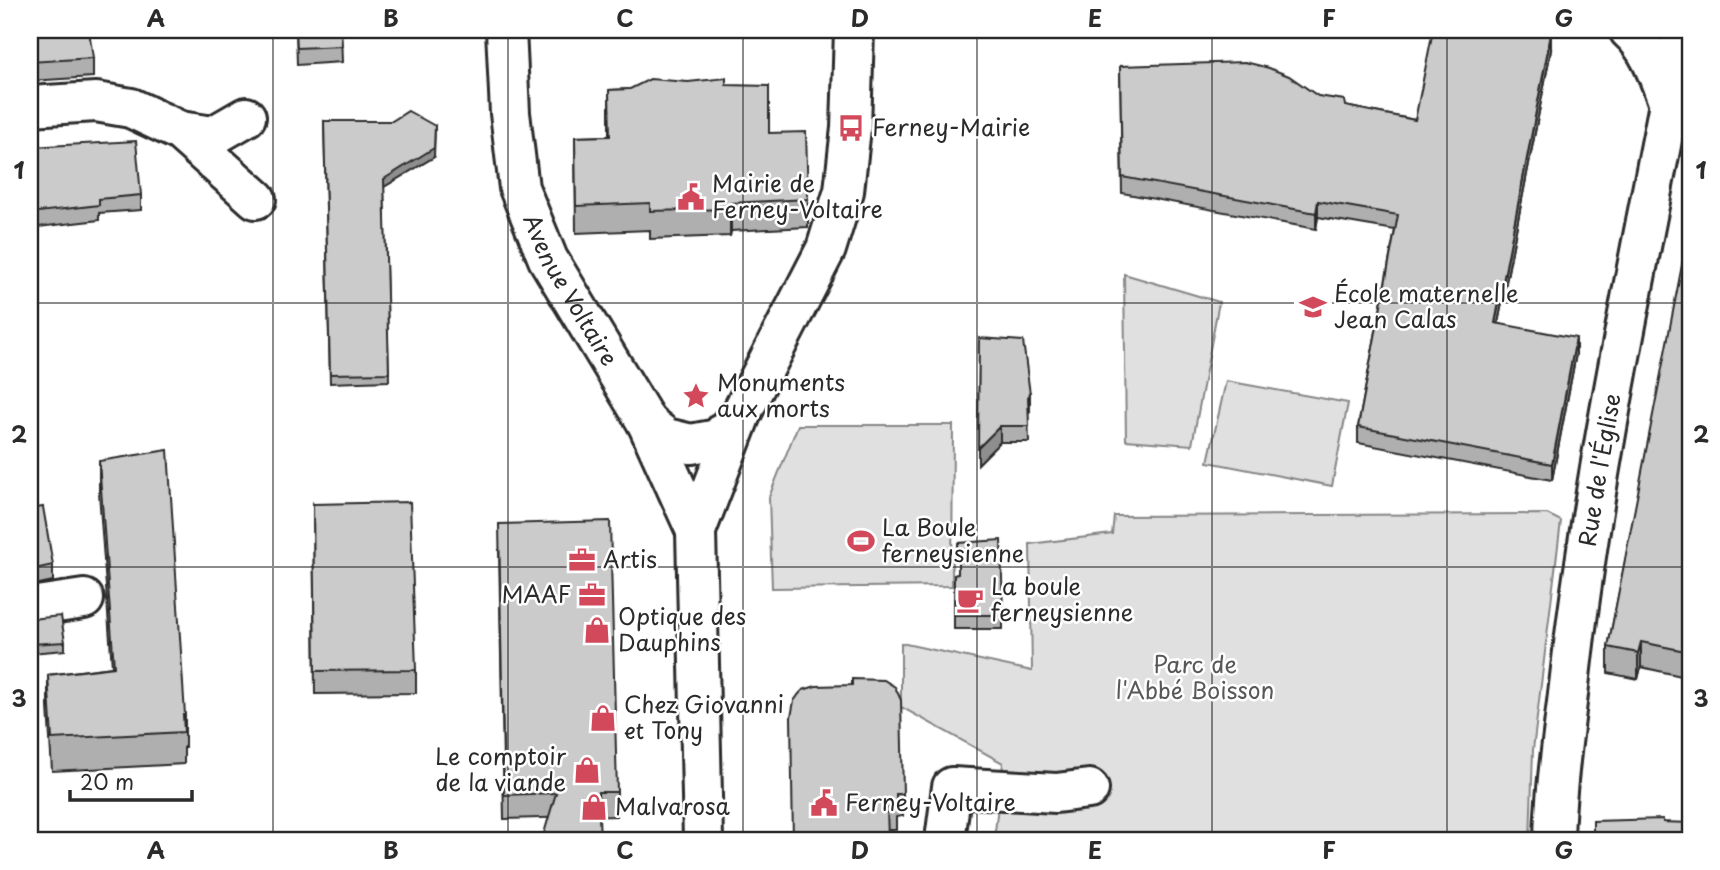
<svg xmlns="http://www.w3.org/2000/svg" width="1720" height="870" viewBox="0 0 1720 870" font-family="'Playpen Sans',sans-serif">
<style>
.green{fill:#e0e0e0;stroke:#868686;stroke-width:2}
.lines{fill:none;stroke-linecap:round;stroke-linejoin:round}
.minor-casing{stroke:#2b2b2b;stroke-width:44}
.major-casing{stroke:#2b2b2b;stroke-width:44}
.minor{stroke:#fff;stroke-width:38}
.major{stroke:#fff;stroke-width:38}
.wall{fill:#afafaf;stroke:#2b2b2b;stroke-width:2}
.shaded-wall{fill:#8e8e8e;stroke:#2b2b2b;stroke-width:2}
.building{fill:#cbcbcb;stroke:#2b2b2b;stroke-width:2}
.grid{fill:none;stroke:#2b2b2b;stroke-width:2;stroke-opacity:0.55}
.labels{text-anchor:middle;stroke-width:5;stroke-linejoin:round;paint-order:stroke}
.poi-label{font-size:23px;fill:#2b2b2b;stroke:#fff;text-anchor:start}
.street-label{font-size:23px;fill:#2b2b2b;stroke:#fff}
.park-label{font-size:23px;fill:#585858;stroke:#fff}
.neatline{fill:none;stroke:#2b2b2b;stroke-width:2.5}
.grid-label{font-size:23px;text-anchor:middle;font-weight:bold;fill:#2b2b2b}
</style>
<rect width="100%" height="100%" fill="#fff"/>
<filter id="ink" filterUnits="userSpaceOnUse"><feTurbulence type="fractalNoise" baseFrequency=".0143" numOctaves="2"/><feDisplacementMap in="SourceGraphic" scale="14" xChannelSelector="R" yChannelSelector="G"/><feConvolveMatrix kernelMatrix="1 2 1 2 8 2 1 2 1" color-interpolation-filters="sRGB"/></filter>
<g filter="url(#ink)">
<g class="green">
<polygon points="1124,274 1219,302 1192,445 1126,440"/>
<polygon points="1226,381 1348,403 1332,486 1208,462"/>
<polygon points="798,425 953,425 952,586 772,588 769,497"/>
<polygon points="1547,514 1561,521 1533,750 1530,840 994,840 1003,763 901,707 901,643 1032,671 1030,544 1112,534 1114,516"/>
</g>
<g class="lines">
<defs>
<g id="minor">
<path id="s1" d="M 506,30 L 510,113 L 519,188 L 548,259 L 647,423 L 696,531"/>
<polyline points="30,106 96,102 131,108 180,131 256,199"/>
<polyline points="180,131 213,136 246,117"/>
<polyline points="647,423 666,438 691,444 718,439 741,414"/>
<polyline points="30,607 84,599"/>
<polyline points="703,840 696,531 741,414 826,249 844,191 851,128 854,30"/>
<polyline points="945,840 952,787 1056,793 1089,789"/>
</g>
<g id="major">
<path d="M 1629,30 C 1650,48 1659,78 1669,104"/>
<path id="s2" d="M 1554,840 C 1555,786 1564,731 1570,677 C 1592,484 1632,294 1669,104 L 1680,80 L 1681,30"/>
</g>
</defs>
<use href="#minor" class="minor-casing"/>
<use href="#major" class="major-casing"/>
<use href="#minor" class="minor"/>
<use href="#major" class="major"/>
</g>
<g class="wall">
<polygon points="30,30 93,58 93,77 30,81"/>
<polygon points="296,30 341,30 342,62 297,65"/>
<polygon points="1551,50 1498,323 1576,354 1552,480 1358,443 1358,427 1395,230 1318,217 1316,229 1122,193 1120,66 1318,96 1345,106 1415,120"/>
<polygon points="726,85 769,133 808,199 808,227 731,231 730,236 650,239 650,230 576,233 575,137 609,136 609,90"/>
<polygon points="324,121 434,157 384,187 389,381 330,383"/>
<polygon points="30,147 141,195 141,210 99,213 99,220 30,228"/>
<polygon points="1690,234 1690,678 1641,667 1638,679 1608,673 1608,647"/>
<polygon points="979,338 1030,411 1028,413 1029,442 1000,442 978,464"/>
<polygon points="99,461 185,715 185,747 184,747 184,764 52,771 48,707 48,675 112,667 99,493"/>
<polygon points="313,504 416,670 416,693 315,694"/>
<polygon points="30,509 53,565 53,581 30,586"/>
<polygon points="499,549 617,792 617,816 504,819"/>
<polygon points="958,574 1003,615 1003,629 954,629 954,575"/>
<polygon points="30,619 65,642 65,650 31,653 30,643"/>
<polygon points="803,690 903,794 903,816 896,817 896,830 887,830"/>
</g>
<g class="shaded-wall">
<polygon points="1551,34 1551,50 1495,339 1495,323"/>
<polygon points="435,126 434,157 384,187 384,179"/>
<polygon points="1318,201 1318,217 1316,229 1316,213"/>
<polygon points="731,203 731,231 730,236 730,209"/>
<polygon points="1576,338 1576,354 1552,480 1552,464"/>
<polygon points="1030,394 1030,411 1028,413 1028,397"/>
<polygon points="1000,426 1000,442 978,464 978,448"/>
<polygon points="1641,642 1641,667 1638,679 1638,653"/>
</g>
<g class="building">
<polygon points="30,30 89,30 93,58 30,62"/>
<polygon points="296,30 341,30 342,46 297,48"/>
<polygon points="1551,34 1495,323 1576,338 1552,464 1358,427 1398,215 1318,201 1316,213 1122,177 1120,66 1245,62 1269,68 1289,76 1318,96 1344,100 1345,106 1415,120 1432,35"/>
<polygon points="726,78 726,85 769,86 769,133 806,132 808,199 731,203 730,209 650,211 650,203 576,206 575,137 610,136 609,90 630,89 650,79 688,82"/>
<polygon points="408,111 435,126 434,148 384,179 389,373 330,374 324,121 392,121"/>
<polygon points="136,141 141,195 99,199 99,205 30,213 30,147"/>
<polygon points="1688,234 1690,234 1690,652 1641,642 1638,653 1608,647"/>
<polygon points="979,338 1023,341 1030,394 1028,397 1029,426 1000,426 978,448"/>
<polygon points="168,450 185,715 183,715 184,732 52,739 48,675 114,667 99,461"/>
<polygon points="410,502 416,670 315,671 313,504"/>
<polygon points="43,507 53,565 30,570 30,509"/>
<polygon points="610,521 617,792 598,792 600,840 542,840 556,793 504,795 499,524"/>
<polygon points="1001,540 1003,615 954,615 954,575 958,574 958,543"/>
<polygon points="61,616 65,642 31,644 30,635 30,619"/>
<polygon points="852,679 884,680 895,687 901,700 903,794 896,794 896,807 887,807 888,840 793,840 791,717 794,701 799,694 803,690 816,686 852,685"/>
<polygon points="1663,819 1663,822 1690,823 1690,840 1593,840 1593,821"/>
</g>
</g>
<path class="grid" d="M 273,30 L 273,840M 508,30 L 508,840M 743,30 L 743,840M 977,30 L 977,840M 1212,30 L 1212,840M 1447,30 L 1447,840M 30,303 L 1690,303M 30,567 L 1690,567"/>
<defs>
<symbol id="bus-bare" viewBox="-9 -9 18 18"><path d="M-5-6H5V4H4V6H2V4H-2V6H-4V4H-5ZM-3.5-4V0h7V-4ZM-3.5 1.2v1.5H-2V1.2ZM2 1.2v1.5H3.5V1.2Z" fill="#d1495b" stroke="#fff" stroke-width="2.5" paint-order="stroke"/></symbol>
<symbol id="civic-bare" viewBox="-9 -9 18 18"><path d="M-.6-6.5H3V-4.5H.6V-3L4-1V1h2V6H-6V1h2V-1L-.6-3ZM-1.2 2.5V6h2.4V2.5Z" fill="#d1495b" stroke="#fff" stroke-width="2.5" paint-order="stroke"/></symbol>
<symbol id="school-bare" viewBox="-9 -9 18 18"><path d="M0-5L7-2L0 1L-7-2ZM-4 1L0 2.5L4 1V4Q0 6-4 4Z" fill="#d1495b" stroke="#fff" stroke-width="2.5" paint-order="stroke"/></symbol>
<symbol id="sight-bare" viewBox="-9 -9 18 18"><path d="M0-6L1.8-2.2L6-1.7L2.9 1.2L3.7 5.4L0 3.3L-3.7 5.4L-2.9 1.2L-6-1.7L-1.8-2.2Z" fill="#d1495b" stroke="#fff" stroke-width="2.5" paint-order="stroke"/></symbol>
<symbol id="stadium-bare" viewBox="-9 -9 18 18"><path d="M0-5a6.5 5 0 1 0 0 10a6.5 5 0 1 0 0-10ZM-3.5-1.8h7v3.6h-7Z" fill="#d1495b" stroke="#fff" stroke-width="2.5" paint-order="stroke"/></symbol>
<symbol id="office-bare" viewBox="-9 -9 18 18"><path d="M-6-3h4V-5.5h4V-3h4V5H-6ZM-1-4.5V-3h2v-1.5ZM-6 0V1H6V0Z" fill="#d1495b" stroke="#fff" stroke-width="2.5" paint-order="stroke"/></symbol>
<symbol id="cafe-bare" viewBox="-9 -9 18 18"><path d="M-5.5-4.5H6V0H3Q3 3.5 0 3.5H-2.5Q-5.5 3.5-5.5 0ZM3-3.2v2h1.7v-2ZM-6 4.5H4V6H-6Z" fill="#d1495b" stroke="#fff" stroke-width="2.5" paint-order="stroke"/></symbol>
<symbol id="shop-bare" viewBox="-9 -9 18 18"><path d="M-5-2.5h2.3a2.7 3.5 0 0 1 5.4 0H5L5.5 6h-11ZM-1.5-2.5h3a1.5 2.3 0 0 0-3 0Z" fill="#d1495b" stroke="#fff" stroke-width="2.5" paint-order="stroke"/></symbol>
</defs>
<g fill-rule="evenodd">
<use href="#bus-bare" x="832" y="109" width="38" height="38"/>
<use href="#civic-bare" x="672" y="178" width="38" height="38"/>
<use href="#school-bare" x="1294" y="288" width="38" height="38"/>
<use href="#sight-bare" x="677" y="377" width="38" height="38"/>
<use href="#stadium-bare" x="842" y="522" width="38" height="38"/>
<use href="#office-bare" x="563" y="541" width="38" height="38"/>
<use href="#office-bare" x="573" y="576" width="38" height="38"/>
<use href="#cafe-bare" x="951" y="581" width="38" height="38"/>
<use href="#shop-bare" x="578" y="611" width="38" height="38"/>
<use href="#shop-bare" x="584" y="699" width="38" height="38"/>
<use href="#shop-bare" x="568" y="751" width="38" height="38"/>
<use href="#civic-bare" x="805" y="784" width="38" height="38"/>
<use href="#shop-bare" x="575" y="788" width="38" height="38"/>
</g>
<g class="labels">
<g class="poi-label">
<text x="872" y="136">Ferney-Mairie</text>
<text x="712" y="192">Mairie de<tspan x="712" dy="26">Ferney-Voltaire</tspan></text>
<text x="1334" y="302">École maternelle<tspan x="1334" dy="26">Jean Calas</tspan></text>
<text x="717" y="391">Monuments<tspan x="717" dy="26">aux morts</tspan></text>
<text x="882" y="536">La Boule<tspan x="882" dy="26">ferneysienne</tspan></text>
<text x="603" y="568">Artis</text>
<text x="991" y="595">La boule<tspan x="991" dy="26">ferneysienne</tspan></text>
<text x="571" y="603" text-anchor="end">MAAF</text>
<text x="618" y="625">Optique des<tspan x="618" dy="26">Dauphins</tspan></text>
<text x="624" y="713">Chez Giovanni<tspan x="624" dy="26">et Tony</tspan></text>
<text x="566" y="765" text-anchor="end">Le comptoir<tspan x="566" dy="26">de la viande</tspan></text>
<text x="845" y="811">Ferney-Voltaire</text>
<text x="615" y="815">Malvarosa</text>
</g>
<g class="street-label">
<text dy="8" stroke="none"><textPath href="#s1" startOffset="273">Avenue Voltaire</textPath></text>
<text dy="8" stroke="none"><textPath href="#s2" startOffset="373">Rue de l'Église</textPath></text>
</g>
<g class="park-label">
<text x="1195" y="673">Parc de<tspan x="1195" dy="26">l'Abbé Boisson</tspan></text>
</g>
</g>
<rect width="1720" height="870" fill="none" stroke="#fff" stroke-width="77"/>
<path d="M70 790v10h122v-10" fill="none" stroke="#2b2b2b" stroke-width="3.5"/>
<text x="80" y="790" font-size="21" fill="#2b2b2b" stroke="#ffffff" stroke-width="5" paint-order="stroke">20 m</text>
<rect x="38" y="38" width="1644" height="794" class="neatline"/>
<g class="grid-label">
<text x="156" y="27">A</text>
<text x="391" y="27">B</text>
<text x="625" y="27">C</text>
<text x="860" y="27">D</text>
<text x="1095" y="27">E</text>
<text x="1329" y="27">F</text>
<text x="1564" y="27">G</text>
<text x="19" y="179">1</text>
<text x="1701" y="179">1</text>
<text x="19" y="443">2</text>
<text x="1701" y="443">2</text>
<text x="19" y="707">3</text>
<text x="1701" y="707">3</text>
<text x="156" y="859">A</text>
<text x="391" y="859">B</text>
<text x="625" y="859">C</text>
<text x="860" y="859">D</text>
<text x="1095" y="859">E</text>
<text x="1329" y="859">F</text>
<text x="1564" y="859">G</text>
</g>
</svg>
